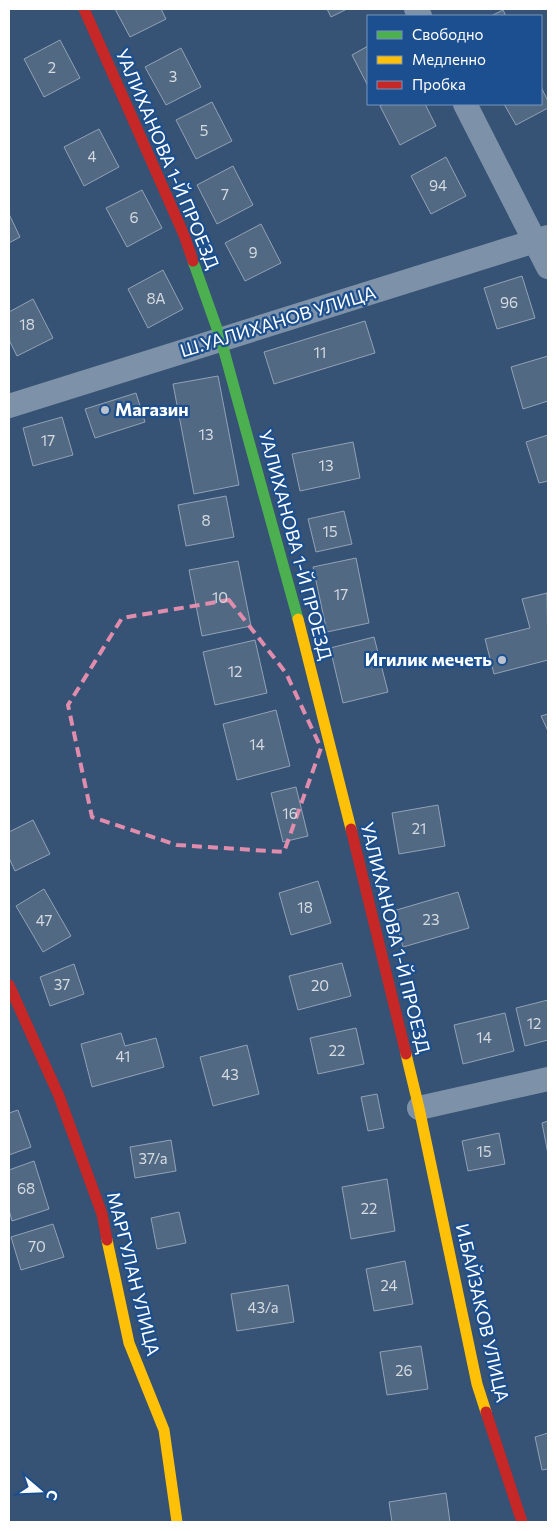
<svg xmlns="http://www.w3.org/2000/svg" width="557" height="1531" viewBox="0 0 557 1531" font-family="Commissioner,sans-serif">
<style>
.building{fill:#526984;stroke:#92a2b6}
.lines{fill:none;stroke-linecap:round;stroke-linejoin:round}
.street{stroke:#7d92a8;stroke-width:24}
.fast{stroke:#4caf50;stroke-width:11}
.slow{stroke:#ffc107;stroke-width:11}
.jam{stroke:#c62828;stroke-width:11}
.marked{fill:none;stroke:#e08cad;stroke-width:4;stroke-dasharray:10 6;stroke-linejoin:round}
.poi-dot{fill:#b9c2ce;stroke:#1b4f8f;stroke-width:2}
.labels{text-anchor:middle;stroke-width:4.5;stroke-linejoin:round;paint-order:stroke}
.number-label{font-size:15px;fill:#d4dae0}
.street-label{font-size:18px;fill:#fff;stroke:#1b4f8f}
.poi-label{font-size:18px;font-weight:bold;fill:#fff;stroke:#1b4f8f;text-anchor:start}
</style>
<rect width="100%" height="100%" fill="#365274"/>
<g class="building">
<polygon points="115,9 161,9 166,19 130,37"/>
<polygon points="327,9 347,9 331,17"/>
<polygon points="503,10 506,16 491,16"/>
<polygon points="60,40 80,78 44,97 24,59"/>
<polygon points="368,46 368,86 352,55"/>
<polygon points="181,48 201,87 166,105 145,67"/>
<polygon points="541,87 548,101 548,108 516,125 504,104 541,104"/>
<polygon points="212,102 232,141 196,159 176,120"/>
<polygon points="384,104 425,104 436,126 400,145 380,106"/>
<polygon points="99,129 119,167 84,186 64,147"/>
<polygon points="446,157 466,196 431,214 411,176"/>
<polygon points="233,166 253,205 217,224 197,185"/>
<polygon points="142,190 162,228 127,247 106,208"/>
<polygon points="9,214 20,237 9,243"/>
<polygon points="261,224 281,263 245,281 225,243"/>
<polygon points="163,270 183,309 148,328 128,289"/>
<polygon points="522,276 535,318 497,329 484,288"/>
<polygon points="33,299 53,338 17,356 9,340 9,312"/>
<polygon points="365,321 375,353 274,384 264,352"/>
<polygon points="548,356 548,401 523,409 511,367"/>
<polygon points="218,376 239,485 194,494 173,384"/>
<polygon points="136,393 145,422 95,438 85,409"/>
<polygon points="62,417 73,455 33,466 23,428"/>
<polygon points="548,435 548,481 539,483 526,442"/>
<polygon points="353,442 360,478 300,491 292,454"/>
<polygon points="226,496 234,537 186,546 178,505"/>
<polygon points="344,511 352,544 316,552 308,519"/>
<polygon points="356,558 369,623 327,632 313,567"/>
<polygon points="238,561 251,626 202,636 189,570"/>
<polygon points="547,593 548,660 494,674 485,639 530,628 522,599"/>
<polygon points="374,637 388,692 343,703 330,648"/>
<polygon points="255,640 267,693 215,705 203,652"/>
<polygon points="276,710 290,766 237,780 223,724"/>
<polygon points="548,714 548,731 541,716"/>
<polygon points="296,787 308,836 283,842 271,793"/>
<polygon points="438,805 445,846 399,854 392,813"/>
<polygon points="33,820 50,854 15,871 9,858 9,832"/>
<polygon points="318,881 331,923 291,935 279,893"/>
<polygon points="44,889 71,936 43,952 16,906"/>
<polygon points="458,892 469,928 403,947 393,911"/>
<polygon points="342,963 351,996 298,1010 289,976"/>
<polygon points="74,964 84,994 50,1006 40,977"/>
<polygon points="548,1000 548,1040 525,1046 516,1008"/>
<polygon points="505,1013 514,1051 463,1064 454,1025"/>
<polygon points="356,1028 364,1064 318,1074 310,1038"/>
<polygon points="121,1033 125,1046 156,1038 164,1067 92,1087 81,1044"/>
<polygon points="247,1045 259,1094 213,1106 200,1057"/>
<polygon points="377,1094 384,1128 368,1131 361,1097"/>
<polygon points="18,1110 31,1147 9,1155 9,1113"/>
<polygon points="548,1121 548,1154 542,1123"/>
<polygon points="499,1133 505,1164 468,1171 462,1141"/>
<polygon points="171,1140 176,1171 135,1178 130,1147"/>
<polygon points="34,1161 49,1209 12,1221 9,1210 9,1170"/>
<polygon points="387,1179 395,1231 351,1239 342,1187"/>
<polygon points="179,1212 186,1243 157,1249 151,1218"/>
<polygon points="53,1224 64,1257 21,1270 11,1237"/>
<polygon points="405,1261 413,1304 374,1311 366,1269"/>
<polygon points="288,1285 294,1322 237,1331 231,1294"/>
<polygon points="421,1346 428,1389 387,1395 380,1352"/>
<polygon points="548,1433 548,1469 542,1470 535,1437"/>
<polygon points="446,1493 450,1522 392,1522 389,1502"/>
</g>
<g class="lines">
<g class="street">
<polyline points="416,9 420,16"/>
<polyline points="465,104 548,267"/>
<polyline points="9,406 548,237"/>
<polyline points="419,1108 548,1079"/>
</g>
<polyline class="fast" points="193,261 221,340 298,619"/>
<g class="slow">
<polyline points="298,619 351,829"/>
<polyline points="406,1054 419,1108 477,1384 486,1412"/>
<polyline points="107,1240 129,1343 164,1430 177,1522"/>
</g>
<g class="jam">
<polyline points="84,9 184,235 193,261"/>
<polyline points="351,829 406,1054"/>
<polyline points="9,985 59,1096 102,1214 107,1240"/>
<polyline points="486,1412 522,1522"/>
</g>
</g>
<path class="marked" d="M 229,600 L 286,673 L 321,748 L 284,852 L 177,845 L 92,817 L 68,705 L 122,618 Z"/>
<g class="poi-dot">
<circle cx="105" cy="410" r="5"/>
<circle cx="502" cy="660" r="5"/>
</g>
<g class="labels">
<g class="number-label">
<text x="52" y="73">2</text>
<text x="173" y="82">3</text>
<text x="204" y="136">5</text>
<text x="92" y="162">4</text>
<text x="438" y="191">94</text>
<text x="225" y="200">7</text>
<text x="134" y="223">6</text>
<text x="253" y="258">9</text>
<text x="156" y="304">8А</text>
<text x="509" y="308">96</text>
<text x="27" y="330">18</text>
<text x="320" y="358">11</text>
<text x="206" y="440">13</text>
<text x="48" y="446">17</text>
<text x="326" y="471">13</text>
<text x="206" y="526">8</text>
<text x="330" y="537">15</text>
<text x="341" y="600">17</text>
<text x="220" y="603">10</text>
<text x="235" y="677">12</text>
<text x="257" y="750">14</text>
<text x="290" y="819">16</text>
<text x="419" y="834">21</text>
<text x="305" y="913">18</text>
<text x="431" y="925">23</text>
<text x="44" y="926">47</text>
<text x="62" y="990">37</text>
<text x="320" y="991">20</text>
<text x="534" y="1029">12</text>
<text x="484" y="1043">14</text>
<text x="337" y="1056">22</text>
<text x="123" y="1062">41</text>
<text x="230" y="1080">43</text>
<text x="484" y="1157">15</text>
<text x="153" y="1164">37/а</text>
<text x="26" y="1194">68</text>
<text x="369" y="1214">22</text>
<text x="37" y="1252">70</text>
<text x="389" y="1291">24</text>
<text x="263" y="1313">43/а</text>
<text x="404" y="1376">26</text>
</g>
<g class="street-label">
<text transform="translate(167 159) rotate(67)" y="6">УАЛИХАНОВА 1-Й ПРОЕЗД</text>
<text transform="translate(278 322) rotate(-17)" y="6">Ш.УАЛИХАНОВ УЛИЦА</text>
<text transform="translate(295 545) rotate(75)" y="6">УАЛИХАНОВА 1-Й ПРОЕЗД</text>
<text transform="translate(395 938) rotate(76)" y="6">УАЛИХАНОВА 1-Й ПРОЕЗД</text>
<text transform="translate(133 1274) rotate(76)" y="6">МАРГУЛАН УЛИЦА</text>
<text transform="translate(482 1313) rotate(77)" y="6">И.БАЙЗАКОВ УЛИЦА</text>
</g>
<g class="poi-label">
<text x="115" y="416">Магазин</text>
<text x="492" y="666" text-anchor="end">Игилик мечеть</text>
</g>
</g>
<rect width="557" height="1531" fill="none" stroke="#ffffff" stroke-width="20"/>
<rect x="367" y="15" width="175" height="90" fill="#1b4f8f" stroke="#7695bc"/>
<rect x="377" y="31" width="25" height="8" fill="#4caf50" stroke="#7695bc"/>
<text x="412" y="40" font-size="15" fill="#ffffff">Свободно</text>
<rect x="377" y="56" width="25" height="8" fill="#ffc107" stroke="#7695bc"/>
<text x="412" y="65" font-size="15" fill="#ffffff">Медленно</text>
<rect x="377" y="81" width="25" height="8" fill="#c62828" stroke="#7695bc"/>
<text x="412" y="90" font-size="15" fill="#ffffff">Пробка</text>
<g transform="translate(40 1491) rotate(109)" stroke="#1b4f8f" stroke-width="4" paint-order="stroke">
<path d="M0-4L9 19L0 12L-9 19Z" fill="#ffffff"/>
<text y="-8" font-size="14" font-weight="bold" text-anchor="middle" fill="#ffffff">С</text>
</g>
</svg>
